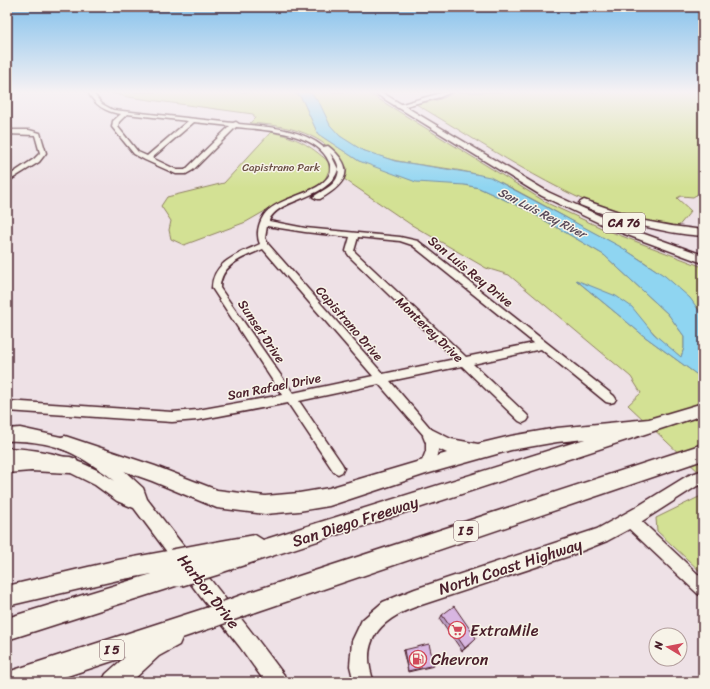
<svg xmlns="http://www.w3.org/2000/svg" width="710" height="689" viewBox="0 0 710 689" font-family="Sriracha,sans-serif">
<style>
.green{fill:#d3e194;stroke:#8e8060}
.water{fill:#8fd5f1;stroke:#738ca2}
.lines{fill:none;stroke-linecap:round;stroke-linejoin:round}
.minor-casing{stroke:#4a1f2b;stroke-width:3}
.major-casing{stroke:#4a1f2b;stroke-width:3}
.highway-casing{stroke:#4a1f2b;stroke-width:3}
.minor{fill:#f7f3e8;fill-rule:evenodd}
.major{fill:#f7f3e8;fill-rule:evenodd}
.highway{fill:#f7f3e8;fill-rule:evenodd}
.highway-bridge-casing{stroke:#4a1f2b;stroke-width:24;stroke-linecap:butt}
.highway-bridge{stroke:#f7f3e8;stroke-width:21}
.wall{fill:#ba9dc2;stroke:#4a1f2b}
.shaded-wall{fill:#977f9e;stroke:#4a1f2b}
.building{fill:#d8b6e1;stroke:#4a1f2b}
.labels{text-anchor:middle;stroke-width:3;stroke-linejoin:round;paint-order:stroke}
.far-park-label{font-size:11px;fill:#6c5045;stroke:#f7f3e8}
.far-water-label{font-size:12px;font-style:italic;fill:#5b4c5c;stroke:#f7f3e8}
.shield{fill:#f7f3e8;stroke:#7e5f64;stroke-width:1}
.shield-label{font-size:12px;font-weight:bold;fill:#4a1f2b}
.street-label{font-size:13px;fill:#4a1f2b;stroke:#f7f3e8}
.near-street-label{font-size:16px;fill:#4a1f2b;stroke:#f7f3e8}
.near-poi-label{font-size:16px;fill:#4a1f2b;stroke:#f7f3e8;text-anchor:start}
</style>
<rect width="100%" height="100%" fill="#eee1e6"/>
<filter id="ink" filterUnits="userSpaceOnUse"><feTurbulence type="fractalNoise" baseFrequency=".025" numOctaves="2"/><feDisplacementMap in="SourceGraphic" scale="8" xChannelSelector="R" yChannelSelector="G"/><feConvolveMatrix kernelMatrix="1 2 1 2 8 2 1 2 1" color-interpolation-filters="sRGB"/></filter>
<g filter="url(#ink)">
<g class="green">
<path d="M 107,92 L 292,92 L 299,95 L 303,101 L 318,134 L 359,161 L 479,188 L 527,210 L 604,255 L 668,314 L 684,336 L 684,348 L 681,357 L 665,345 L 644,323 L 589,286 L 577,281 L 644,336 L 703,379 L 703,476 L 628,405 L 641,393 L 631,377 L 509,275 L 486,268 L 410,224 L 344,179 L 347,168 C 323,132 290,126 250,123 L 255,118 L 253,114 L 128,97 Z"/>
<path d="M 307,92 L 367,92 L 549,204 L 606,230 L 703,267 L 703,316 C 672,274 628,251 583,227 C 556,212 529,197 502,183 C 458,163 407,170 362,150 C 351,145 336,135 329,124 C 322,112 320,99 307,92 Z"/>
<path d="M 453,92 L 703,92 L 703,191 L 693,197 L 681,196 L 677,198 L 691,211 L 677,228 C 662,225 645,224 630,219 C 553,192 485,145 416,104 C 426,102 446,100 453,92 Z"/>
<path d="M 271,132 C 298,138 308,144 329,162 L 329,170 L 325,180 L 316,187 L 279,203 L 246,222 L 184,245 L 171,239 L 169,230 L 171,221 L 161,206 L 167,197 L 224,183 Z"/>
<polygon points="703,495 703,574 657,531 656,518"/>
</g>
<polygon class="water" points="292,92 307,92 312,94 320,104 330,125 340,136 362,150 395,161 465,172 490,177 621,247 665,276 690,298 703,316 703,379 644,336 576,280 616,296 632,307 654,334 681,357 684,348 684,336 668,314 604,255 527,210 479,188 465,185 416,182 359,161 318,134 303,101 299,95"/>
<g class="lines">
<defs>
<g id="minor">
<path d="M 88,92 L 92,92 L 102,104 L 113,110 L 233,123 L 236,122 L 239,124 C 267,127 300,128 323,147 L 328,146 C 356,168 348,183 320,199 L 317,199 L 313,197 C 318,193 325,190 330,186 C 342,177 341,163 330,153 L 338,169 C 330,200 278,197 269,221 L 305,228 L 400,237 L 418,241 L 614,396 L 616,399 L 614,402 L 610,403 L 606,402 L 541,349 L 473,364 L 527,415 L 529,418 L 527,421 L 523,423 L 519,421 L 462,366 L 390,381 L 437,436 C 441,449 436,459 430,470 L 426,472 L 422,470 L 420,466 L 426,451 L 426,438 L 379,384 L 299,401 L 342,464 L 344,468 L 342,472 L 338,474 L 334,472 L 288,403 L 198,420 L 172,422 L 7,411 L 7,401 L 172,412 L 198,410 L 282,395 L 212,288 C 212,262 239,254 260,244 C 256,235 258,224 264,215 C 275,200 304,196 320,185 C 328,178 334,173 329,162 C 317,132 264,130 236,127 L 193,170 L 186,174 L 176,174 L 145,160 L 134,154 L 112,127 L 113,121 L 121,114 C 105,112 95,105 88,92 ZM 127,114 L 188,121 L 147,156 L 138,152 L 118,127 L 119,122 ZM 194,122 L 230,126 L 185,170 L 177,170 L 152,158 ZM 267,226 L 305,232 L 350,237 L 346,251 L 350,257 L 455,359 L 383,374 L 268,244 L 265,238 ZM 358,237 L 400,241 L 412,245 L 534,343 L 466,357 L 356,253 L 354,251 ZM 263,249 L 373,376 L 293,393 L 220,288 C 220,264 245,257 263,249 Z"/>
<polygon points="444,92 451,92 440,97 398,108 395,106"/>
<polygon points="7,130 29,130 40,133 46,153 39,162 7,182 7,177 34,159 40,153 35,135 7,134"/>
<polygon points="630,513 635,515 703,579 703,596 698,594 625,525 623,520 625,515"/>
</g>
<g id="major">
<path d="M 20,428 L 70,439 L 118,465 L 143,488 L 147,499 C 192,558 240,615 284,675 L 287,682 L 265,682 L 240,647 L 200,596 L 134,508 L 117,501 L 95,485 L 65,470 L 32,462 L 7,460 L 7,448 C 45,449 83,459 115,481 C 105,472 75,453 62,449 C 47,443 23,440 7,441 L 7,429 Z"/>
<path d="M 703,470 L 703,484 L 697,486 L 633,527 L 607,541 L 569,556 L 415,607 C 379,620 359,643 374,682 L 354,682 L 350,666 L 352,641 L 362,620 L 383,602 L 415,589 L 597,529 L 635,508 L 687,476 Z"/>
</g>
<g id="highway">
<polygon points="373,92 381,92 548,192 622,226 703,255 703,263 614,230 542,196"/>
<path d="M 584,200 L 645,221 L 672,226 L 703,230 L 703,236 C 660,233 620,221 580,205 L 579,203 Z"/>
<polygon points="703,403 703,415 217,574 210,571 207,564 208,562 203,560 200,553 203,546 210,543 255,535 263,540 585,439 557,442 511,450 426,474 329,506 299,511 265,514 217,508 152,481 59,448 57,443 59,438 65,436 155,466 217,490 265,496 299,493 329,488 447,453 430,445 425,441 423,436 425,431 431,429 451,439 478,444 511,436 557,428 649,419"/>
<polygon points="703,444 703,460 250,614 243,610 239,603 243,596 250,592"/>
<polygon points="31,455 70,457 76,459 79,465 76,471 70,473 31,471 7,473 7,457"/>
<polygon points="173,550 180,553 183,560 180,567 185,569 188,576 185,583 7,640 7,618 152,574 118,580 7,606 7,586 118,560"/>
<polygon points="209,607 217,610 220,618 217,626 182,638 179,645 159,656 131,682 102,682 106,674 125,657 49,682 7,682 7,673 14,670"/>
</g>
</defs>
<use href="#minor" class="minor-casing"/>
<use href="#major" class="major-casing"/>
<use href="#highway" class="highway-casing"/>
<use href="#minor" class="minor"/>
<use href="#major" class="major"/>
<use href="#highway" class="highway"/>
<defs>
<g id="highway-bridge">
<polyline points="173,560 210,553"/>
<polyline points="178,576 217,564"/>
<polyline points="209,618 250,603"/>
</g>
</defs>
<use href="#highway-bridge" class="highway-bridge-casing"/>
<use href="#highway-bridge" class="highway-bridge"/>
</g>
<g class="wall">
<polygon points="442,615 476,638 473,642 462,651 440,619"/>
<polygon points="404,650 434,665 434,666 408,672 403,651"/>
</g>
<polygon class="shaded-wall" points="476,638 473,642 462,651 465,648"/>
<g class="building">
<polygon points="454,606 476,638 465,648 442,615"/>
<polygon points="429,644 434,665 408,671 404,650"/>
</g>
</g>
<linearGradient id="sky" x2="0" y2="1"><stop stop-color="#84c1ec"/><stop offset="0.49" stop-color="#f7f2f4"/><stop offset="1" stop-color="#f7f2f4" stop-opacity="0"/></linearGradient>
<rect width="710" height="188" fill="url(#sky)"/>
<defs>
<symbol id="supermarket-ring" viewBox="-11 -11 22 22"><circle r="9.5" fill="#f7f3e8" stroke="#d1495b" stroke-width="1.5"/><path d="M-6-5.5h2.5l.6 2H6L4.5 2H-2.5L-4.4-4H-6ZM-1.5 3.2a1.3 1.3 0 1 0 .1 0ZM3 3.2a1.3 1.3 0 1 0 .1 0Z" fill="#d1495b"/></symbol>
<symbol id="fuel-ring" viewBox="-11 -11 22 22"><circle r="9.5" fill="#f7f3e8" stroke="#d1495b" stroke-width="1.5"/><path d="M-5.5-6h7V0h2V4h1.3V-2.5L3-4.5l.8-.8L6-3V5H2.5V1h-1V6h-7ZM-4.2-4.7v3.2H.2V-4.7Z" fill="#d1495b"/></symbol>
</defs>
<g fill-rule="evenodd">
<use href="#supermarket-ring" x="447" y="620" width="20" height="20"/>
<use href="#fuel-ring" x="408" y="649" width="20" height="20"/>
</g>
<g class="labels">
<g class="far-park-label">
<text x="281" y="171">Capistrano Park</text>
</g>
<g class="far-water-label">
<text transform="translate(542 213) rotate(27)" y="4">San Luis Rey River</text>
</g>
<g class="shield">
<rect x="603" y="213" width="42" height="20" rx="3"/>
<rect x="454" y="521" width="24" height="20" rx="3"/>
<rect x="100" y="640" width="24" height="20" rx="3"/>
</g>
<g class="shield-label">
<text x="624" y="227">CA 76</text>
<text x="466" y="535">I 5</text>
<text x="112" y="654">I 5</text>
</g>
<g class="street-label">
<text transform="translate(471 271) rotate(39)" y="5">San Luis Rey Drive</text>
<text transform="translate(350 323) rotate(49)" y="5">Capistrano Drive</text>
<text transform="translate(430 329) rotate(44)" y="5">Monterey Drive</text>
<text transform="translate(262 331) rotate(56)" y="5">Sunset Drive</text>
<text transform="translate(274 386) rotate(-11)" y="5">San Rafael Drive</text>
</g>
<g class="near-street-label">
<text transform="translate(355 521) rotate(-18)" y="6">San Diego Freeway</text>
<text transform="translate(510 566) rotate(-18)" y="6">North Coast Highway</text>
<text transform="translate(209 591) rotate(52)" y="6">Harbor Drive</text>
</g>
<g class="near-poi-label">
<text x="470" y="636">ExtraMile</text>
<text x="431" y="665">Chevron</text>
</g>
</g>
<rect width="710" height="689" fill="none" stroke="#f7f3e8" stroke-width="24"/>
<rect x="12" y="12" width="686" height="665" fill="none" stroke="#4a1f2b" stroke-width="1.5" filter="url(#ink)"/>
<g transform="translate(668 647) rotate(280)"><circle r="19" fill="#f7f3e8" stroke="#b29e9c"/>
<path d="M0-3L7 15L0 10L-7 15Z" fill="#d1495b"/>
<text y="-6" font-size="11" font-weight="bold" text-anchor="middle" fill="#4a1f2b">N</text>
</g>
</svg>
